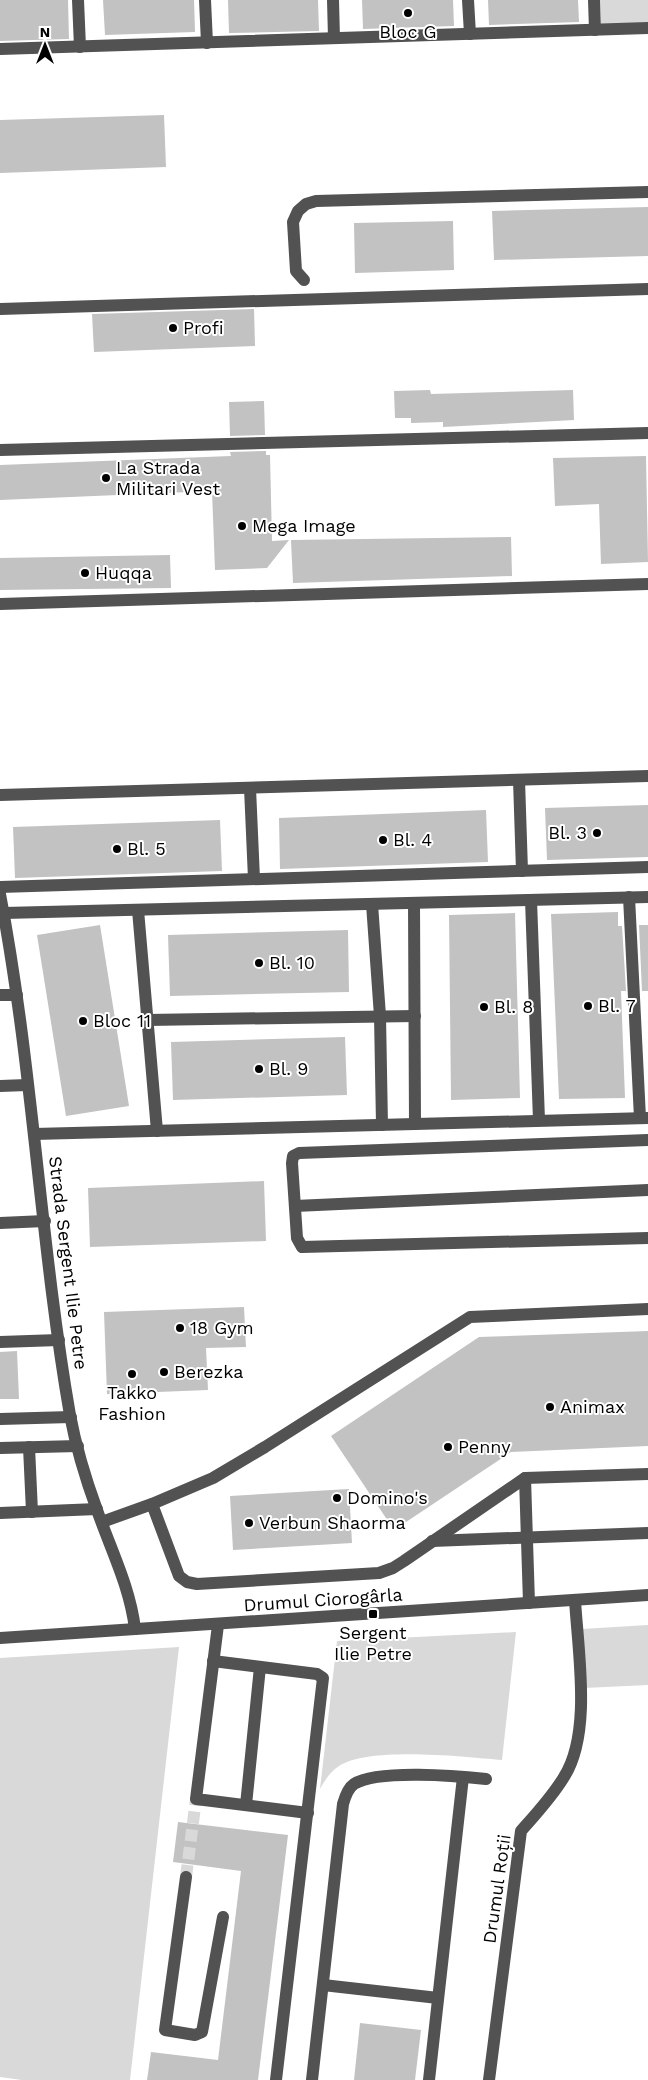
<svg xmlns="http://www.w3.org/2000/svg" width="648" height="2080" viewBox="0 0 648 2080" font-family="'Work Sans',sans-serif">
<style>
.green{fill:#d9d9d9}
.building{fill:#c2c2c2}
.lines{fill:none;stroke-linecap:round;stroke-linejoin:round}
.minor-tunnel{stroke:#d9d9d9;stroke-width:12;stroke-dasharray:12 6;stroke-linecap:butt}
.minor{stroke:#525252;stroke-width:12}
.poi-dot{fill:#000;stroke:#fff;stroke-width:2}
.labels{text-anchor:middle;stroke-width:4;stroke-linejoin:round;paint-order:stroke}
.poi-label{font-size:18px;fill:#000;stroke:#fff;text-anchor:start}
.street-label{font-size:18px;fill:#000;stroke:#fff}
</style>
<rect width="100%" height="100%" fill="#fff"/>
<g class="green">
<polygon points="600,0 648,0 648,23 601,25"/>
<polygon points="648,1625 648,1685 584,1688 582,1629"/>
<path d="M 516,1632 L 502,1760 C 465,1757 370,1746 339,1766 C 330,1772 325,1780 320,1789 L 337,1641 Z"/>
<polygon points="179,1647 130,2080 22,2080 0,2077 0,1658"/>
</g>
<g class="building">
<polygon points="0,0 68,0 69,39 0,41"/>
<polygon points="103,0 194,0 195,32 105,35"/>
<polygon points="228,0 318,0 319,31 229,33"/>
<polygon points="362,0 453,0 454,26 363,29"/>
<polygon points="488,0 578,0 579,22 489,25"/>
<polygon points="164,115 166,167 0,173 0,120"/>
<polygon points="648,207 648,256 494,260 492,211"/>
<polygon points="453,221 454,270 355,273 354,223"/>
<polygon points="254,309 255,346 94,352 92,314"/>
<polygon points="430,390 431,394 573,390 574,420 443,427 443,422 411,423 411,418 395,418 394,391"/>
<polygon points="264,401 265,435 230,436 229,402"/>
<polygon points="266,451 266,455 270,455 272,541 289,540 267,568 215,570 212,491 0,500 0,465 231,456 230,452"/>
<polygon points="646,456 648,562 601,564 599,504 555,506 553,458"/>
<polygon points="511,537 512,576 293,583 291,540"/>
<polygon points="170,555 171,588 0,590 0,558"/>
<polygon points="648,805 648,857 547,860 545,808"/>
<polygon points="486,810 488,862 280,869 279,818"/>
<polygon points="220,820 222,871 15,878 13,827"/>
<polygon points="618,912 618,926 622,926 626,991 621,991 625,1098 559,1099 551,914"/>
<polygon points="515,913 520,1098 451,1100 449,915"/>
<polygon points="100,925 129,1106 66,1116 37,935"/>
<polygon points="639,925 648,925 648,991 642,991"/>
<polygon points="348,930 349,992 170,996 168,935"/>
<polygon points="345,1037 347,1095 173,1100 171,1042"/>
<polygon points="264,1181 266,1241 90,1247 88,1188"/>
<polygon points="244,1307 246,1347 206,1348 208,1390 107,1394 104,1312"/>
<polygon points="648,1331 648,1446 511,1452 394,1530 331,1436 479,1337"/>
<polygon points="17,1351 19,1399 0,1399 0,1352"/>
<polygon points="349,1489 352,1543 233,1550 230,1496"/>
<polygon points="178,1822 288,1835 258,2080 147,2080 151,2052 218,2060 241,1871 173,1862"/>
<polygon points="360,2023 421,2030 415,2080 354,2080"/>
</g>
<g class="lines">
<polyline class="minor-tunnel" points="186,1877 196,1799"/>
<g class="minor">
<polyline points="78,0 80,47"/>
<polyline points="205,0 207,43"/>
<polyline points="333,0 334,38"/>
<polyline points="468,0 470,34"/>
<polyline points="594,0 595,30"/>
<polyline points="0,49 648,28"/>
<polyline points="304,280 296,271 293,222 298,211 306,204 316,201 648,192"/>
<polyline points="0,309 648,289"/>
<polyline points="0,450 648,433"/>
<polyline points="0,604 648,584"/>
<polyline points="519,780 522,871"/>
<polyline points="250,788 254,879"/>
<polyline points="0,795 648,776"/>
<polyline points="0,887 648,867"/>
<path d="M 0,894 C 33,1067 40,1243 70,1415 C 76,1447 86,1480 97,1510 C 111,1550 130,1587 135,1629"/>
<polyline points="629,897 640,1118"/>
<polyline points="531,900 539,1120"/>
<polyline points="414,903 415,1124"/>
<polyline points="372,904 380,1016 382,1125"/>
<polyline points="138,910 157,1131"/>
<polyline points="4,913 648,897"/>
<polyline points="0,995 17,995"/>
<polyline points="147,1020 415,1016"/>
<polyline points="0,1086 27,1085"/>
<polyline points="34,1134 648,1118"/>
<polyline points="648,1140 299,1153 293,1156 292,1163 297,1238 302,1247 648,1238"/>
<polyline points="295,1206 648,1190"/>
<polyline points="0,1223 45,1221"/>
<polyline points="0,1342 59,1340"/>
<polyline points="0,1419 71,1417"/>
<polyline points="29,1447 32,1512"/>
<polyline points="0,1448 78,1446"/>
<polyline points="525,1478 529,1603"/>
<polyline points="152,1504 179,1576 187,1582 197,1584 379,1573 393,1568 404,1561 525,1478 648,1474"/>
<polyline points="0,1513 97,1509"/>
<polyline points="102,1522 152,1504 213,1478 265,1447 470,1317 648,1309"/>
<polyline points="432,1541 648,1533"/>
<polyline points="218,1625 196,1799 308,1813"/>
<polyline points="0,1638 648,1595"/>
<polyline points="213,1661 317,1674 323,1678 276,2080"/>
<polyline points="246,1805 260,1667"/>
<polyline points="186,1877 165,2030 195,2035 202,2032 223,1917"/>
<polyline points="323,1985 438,1998"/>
<path d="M 312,2080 L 343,1804 C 345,1797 348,1788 354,1784 C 378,1769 458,1776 486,1779"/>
<polyline points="429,2080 463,1777"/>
<path d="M 489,2080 L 521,1831 C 536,1814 552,1797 564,1777 C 592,1733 578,1652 575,1600"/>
</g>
</g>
<g class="poi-dot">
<circle cx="408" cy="13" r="5"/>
<circle cx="173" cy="328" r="5"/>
<circle cx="106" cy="478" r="5"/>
<circle cx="242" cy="526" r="5"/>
<circle cx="85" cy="573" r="5"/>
<circle cx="597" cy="833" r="5"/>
<circle cx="383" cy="840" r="5"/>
<circle cx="117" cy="849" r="5"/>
<circle cx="259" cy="963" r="5"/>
<circle cx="588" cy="1006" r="5"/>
<circle cx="484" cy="1007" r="5"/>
<circle cx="83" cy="1021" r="5"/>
<circle cx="259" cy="1069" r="5"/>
<circle cx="180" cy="1328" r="5"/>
<circle cx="164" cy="1372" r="5"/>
<circle cx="132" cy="1374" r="5"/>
<circle cx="550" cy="1407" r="5"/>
<circle cx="448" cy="1447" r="5"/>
<circle cx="337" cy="1498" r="5"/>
<circle cx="249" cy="1523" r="5"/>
<rect x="368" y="1609" width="10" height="10" rx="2.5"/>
</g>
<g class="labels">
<g class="poi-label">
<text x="408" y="38" text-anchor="middle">Bloc G</text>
<text x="183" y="334">Profi</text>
<text x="116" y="474">La Strada<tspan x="116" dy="21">Militari Vest</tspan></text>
<text x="252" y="532">Mega Image</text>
<text x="95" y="579">Huqqa</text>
<text x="587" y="839" text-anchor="end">Bl. 3</text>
<text x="393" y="846">Bl. 4</text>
<text x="127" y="855">Bl. 5</text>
<text x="269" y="969">Bl. 10</text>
<text x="598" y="1012">Bl. 7</text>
<text x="494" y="1013">Bl. 8</text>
<text x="93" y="1027">Bloc 11</text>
<text x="269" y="1075">Bl. 9</text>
<text x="190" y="1334">18 Gym</text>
<text x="174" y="1378">Berezka</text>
<text x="132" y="1399" text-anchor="middle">Takko<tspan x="132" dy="21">Fashion</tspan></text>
<text x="560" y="1413">Animax</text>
<text x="458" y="1453">Penny</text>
<text x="347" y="1504">Domino's</text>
<text x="259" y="1529">Verbun Shaorma</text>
<text x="373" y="1639" text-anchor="middle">Sergent<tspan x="373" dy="21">Ilie Petre</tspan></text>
</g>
<g class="street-label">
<text transform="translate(68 1263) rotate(83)" y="6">Strada Sergent Ilie Petre</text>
<text transform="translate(323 1600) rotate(-4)" y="6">Drumul Ciorogârla</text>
<text transform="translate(497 1889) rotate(-82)" y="6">Drumul Roții</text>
</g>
</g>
<g transform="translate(45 45)" stroke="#ffffff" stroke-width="4" paint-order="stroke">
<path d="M0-4L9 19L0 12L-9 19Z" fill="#000000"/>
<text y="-8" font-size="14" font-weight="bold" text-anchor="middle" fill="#000000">N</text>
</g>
</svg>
